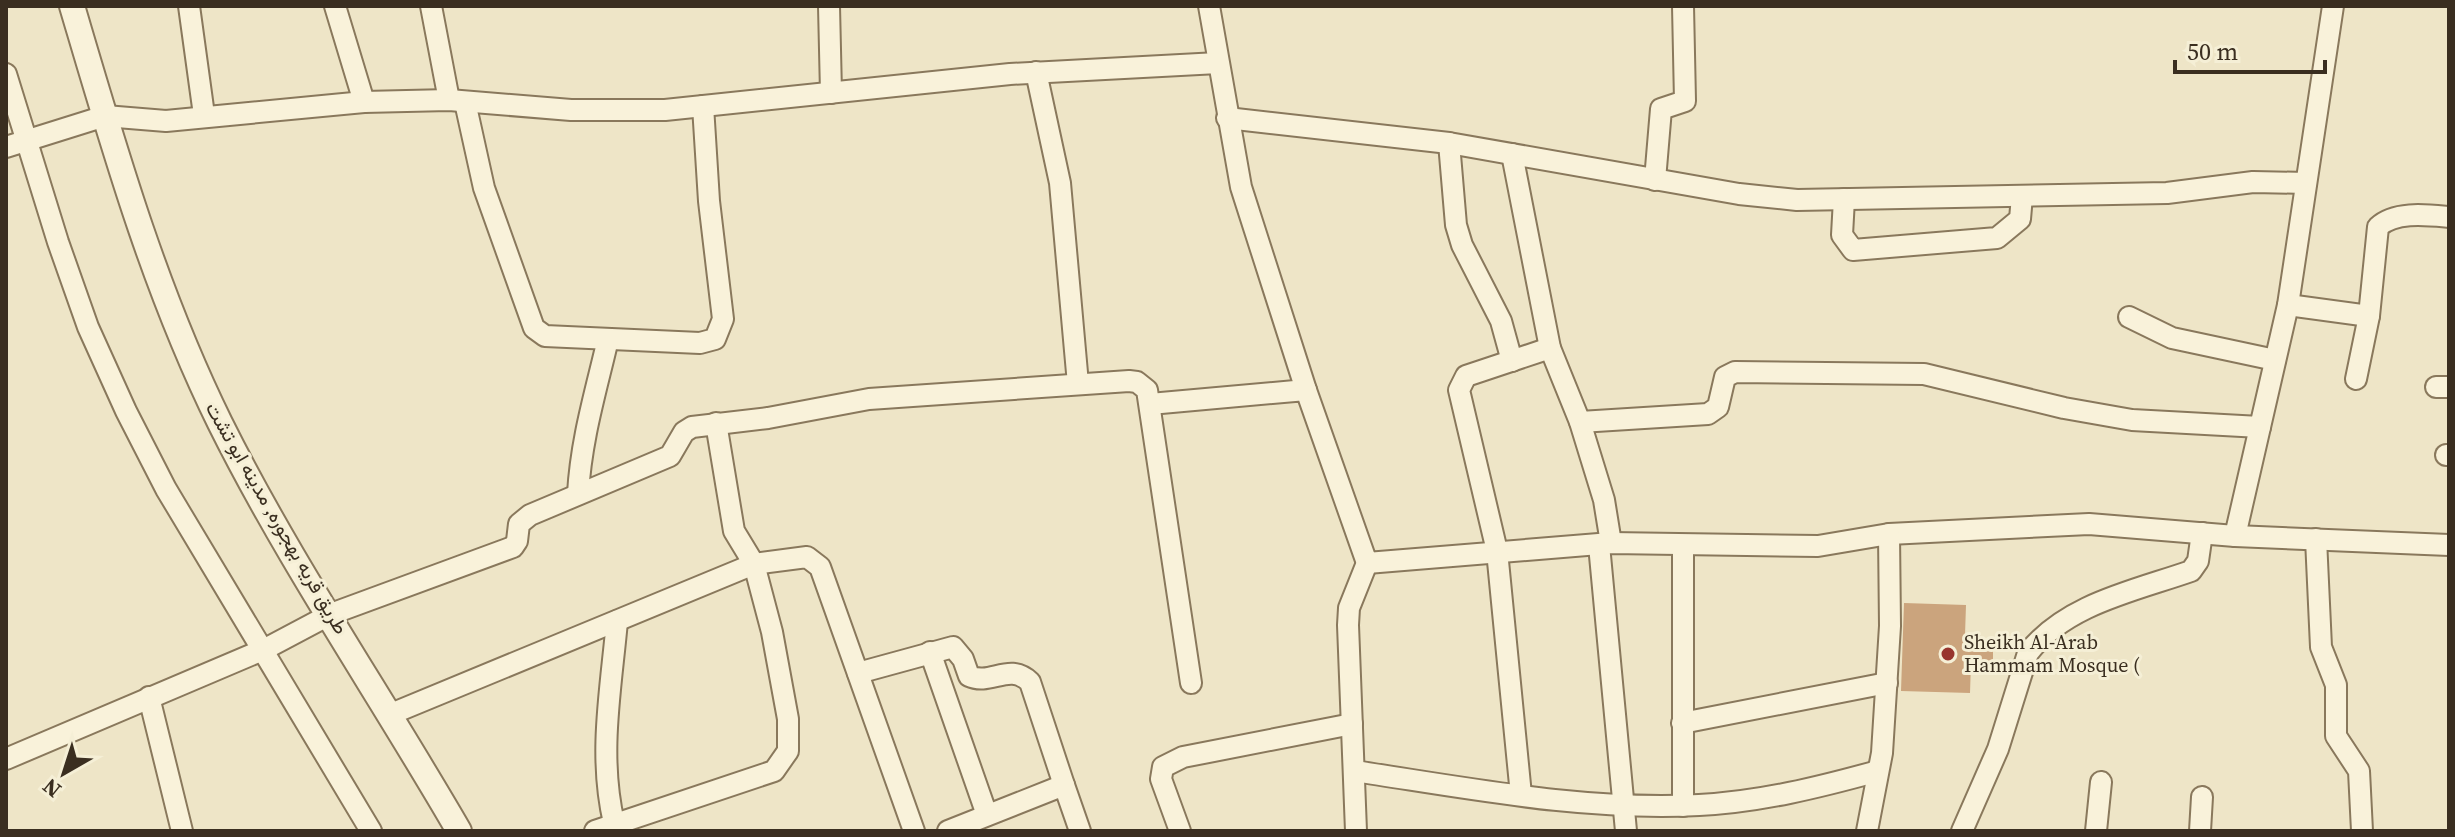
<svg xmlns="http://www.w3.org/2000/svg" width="2455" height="837" viewBox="0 0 2455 837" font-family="'Source Serif 4',Vazirmatn,serif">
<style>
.building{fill:#cba47d}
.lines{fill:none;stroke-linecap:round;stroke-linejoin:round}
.minor-casing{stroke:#89785c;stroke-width:24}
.tertiary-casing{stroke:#89785c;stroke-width:28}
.minor{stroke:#f9f2da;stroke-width:20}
.tertiary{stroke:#f9f2da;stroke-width:24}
.poi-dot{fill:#98342d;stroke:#f5efd6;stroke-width:3}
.labels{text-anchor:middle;stroke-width:6;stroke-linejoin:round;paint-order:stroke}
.street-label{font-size:20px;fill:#3a2e20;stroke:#f5efd6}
.poi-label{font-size:20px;fill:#3a2e20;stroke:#f5efd6;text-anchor:start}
</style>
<rect width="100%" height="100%" fill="#eee5c7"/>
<polygon class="building" points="1904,603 1966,605 1965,635 1981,635 1980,645 1993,645 1993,663 1971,662 1970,693 1901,691"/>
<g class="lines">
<defs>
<g id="minor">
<polyline points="189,6 204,115"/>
<polyline points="335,6 364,102"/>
<polyline points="431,6 449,100"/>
<polyline points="829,6 831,93"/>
<polyline points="1209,6 1241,187 1306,390"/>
<polyline points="1036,72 1060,183 1078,384"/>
<polyline points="6,74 58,242 88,327 126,411 166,489 371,831"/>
<polyline points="465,102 484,188 534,328 545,336 700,343 715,339 723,319 709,201 703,106"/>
<polyline points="1227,118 1449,143 1739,194 1797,200 2167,193 2253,182 2306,183"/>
<polyline points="1449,143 1456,225 1462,245 1501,321 1512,361"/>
<polyline points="6,147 105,116 166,121 364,102 449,100 571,110 665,110 1010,74 1218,63"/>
<polyline points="1512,154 1550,348 1580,422 1604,500 1611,543"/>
<polyline points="1655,180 1661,109 1685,101 1683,6"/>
<polyline points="1844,199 1842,235 1853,250 1997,238 2020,219 2022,196"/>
<polyline points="2288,305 2333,6"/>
<polyline points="2129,317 2172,338 2275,360"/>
<path d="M 2356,379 L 2369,316 L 2378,227 C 2395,211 2427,215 2449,217"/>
<polyline points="2436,387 2449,387"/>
<polyline points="1150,404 1306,390 1367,563 1611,543 1818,546 1889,534 2089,524 2235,536 2449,545"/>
<polyline points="1580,422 1708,414 1718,407 1725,377 1735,372 1924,374 2064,408 2132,420 2260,427"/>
<polyline points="2446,455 2449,455"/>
<path d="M 578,494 C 581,439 596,391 608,339"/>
<polyline points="2235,536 2288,305 2369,316"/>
<polyline points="2316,539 2321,647 2336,685 2336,736 2359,771 2362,831"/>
<polyline points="1599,545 1626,831"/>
<polyline points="930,652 987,815"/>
<path d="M 858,673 L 953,647 L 963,659 L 969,676 C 991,686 1009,662 1030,682 L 1064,785"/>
<polyline points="149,697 182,831"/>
<polyline points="391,714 754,564 807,557 820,567 825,581 914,831"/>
<polyline points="1682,723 1887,683"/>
<polyline points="6,759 265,649 331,614 513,547 517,541 519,524 530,515 670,456 684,432 692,427 768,418 869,399 1129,381 1137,382 1147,390 1191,683"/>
<path d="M 1354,771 C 1468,788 1584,811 1699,805 C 1760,802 1820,787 1878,771"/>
<polyline points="1521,795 1497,551 1459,390 1466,376 1550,348"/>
<polyline points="1683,806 1683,545"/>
<path d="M 614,823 C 598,755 611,689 617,621"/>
<polyline points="595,831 774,771 788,751 788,719 772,632 754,564 734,531 716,423"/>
<polyline points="948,831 1064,785 1080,831"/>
<polyline points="1180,831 1161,779 1163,767 1183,757 1352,724"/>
<polyline points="1356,831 1348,625 1349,608 1367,563"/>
<polyline points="1867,831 1882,753 1890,626 1889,534"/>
<path d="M 1962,831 L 1998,749 L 2028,653 C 2066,604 2134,591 2191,571 L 2198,561 L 2202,533"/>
<polyline points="2096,831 2101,782"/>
<polyline points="2200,831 2202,797"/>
</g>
<path id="tertiary" d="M 72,6 C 114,148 154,289 220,423 C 289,562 381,696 459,831"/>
</defs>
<use href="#minor" class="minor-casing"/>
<use href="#tertiary" class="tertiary-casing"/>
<use href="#minor" class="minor"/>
<use href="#tertiary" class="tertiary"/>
</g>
<circle class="poi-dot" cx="1948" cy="654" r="8"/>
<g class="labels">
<g class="street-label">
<text transform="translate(277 518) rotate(60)" y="7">طريق قريه بهجوره, مدينه ابو تشت</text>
</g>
<g class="poi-label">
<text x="1964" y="649">Sheikh Al-Arab<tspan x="1964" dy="23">Hammam Mosque (</tspan></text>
</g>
</g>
<rect width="2455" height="837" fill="none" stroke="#3a2e20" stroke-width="16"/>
<g transform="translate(64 773) rotate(219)" stroke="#f5efd6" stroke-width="6" paint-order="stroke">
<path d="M0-6L14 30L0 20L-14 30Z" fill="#3a2e20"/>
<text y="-12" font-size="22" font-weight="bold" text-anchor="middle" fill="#3a2e20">N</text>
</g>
<path d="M2175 60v12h150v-12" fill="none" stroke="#3a2e20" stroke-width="4"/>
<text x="2187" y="60" font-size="24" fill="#3a2e20" stroke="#f5efd6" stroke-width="6" paint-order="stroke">50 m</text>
</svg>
